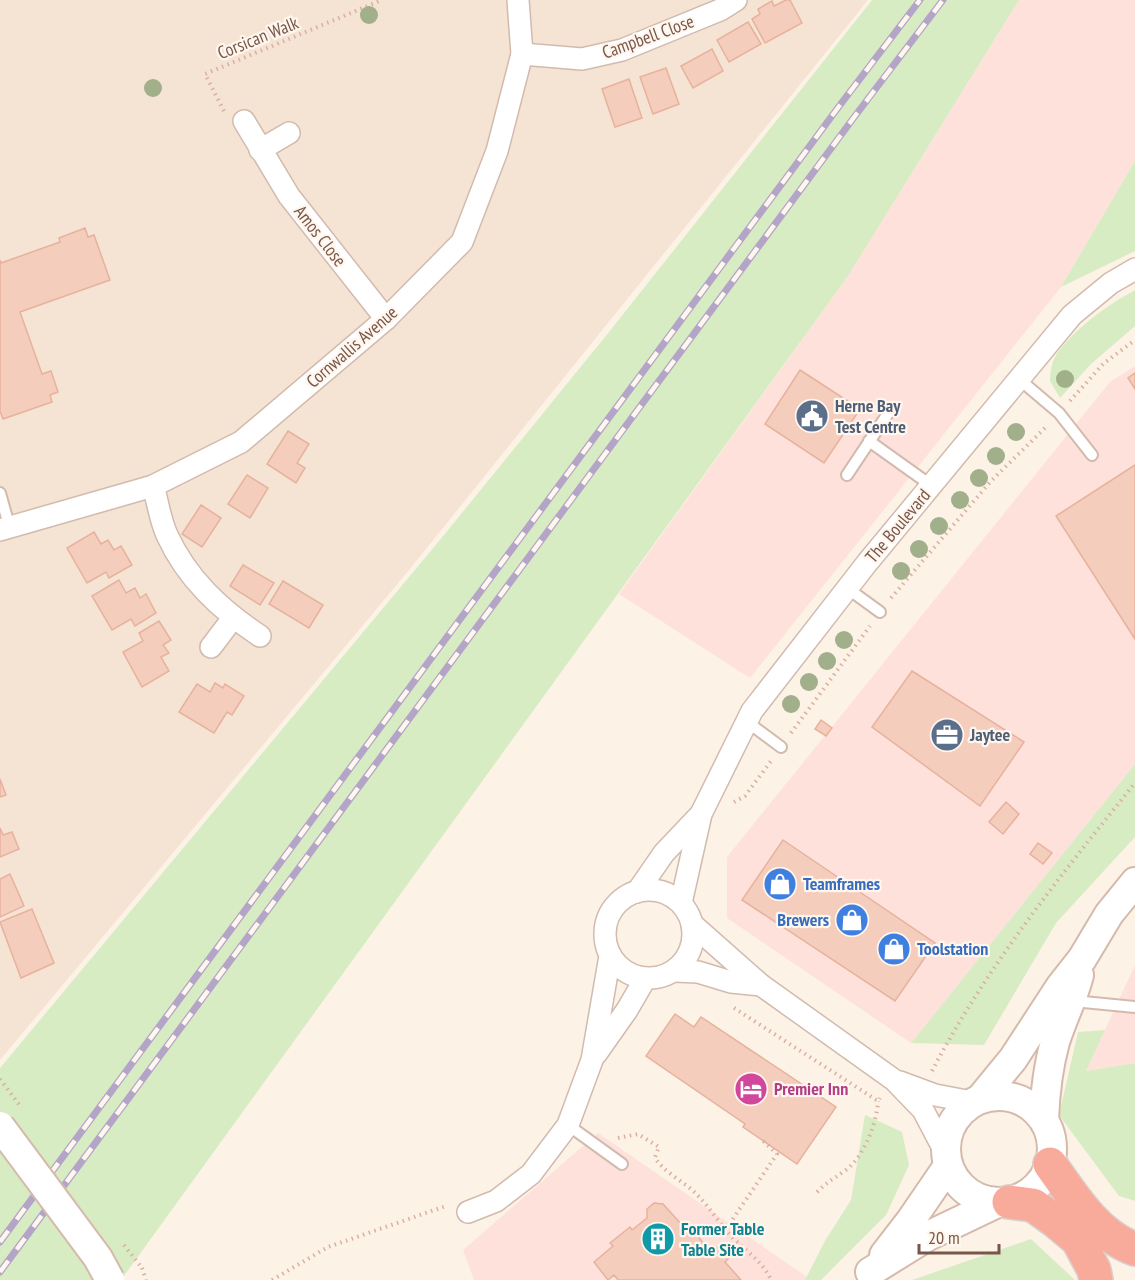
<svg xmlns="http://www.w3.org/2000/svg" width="1135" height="1280" viewBox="0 0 1135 1280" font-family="'PT Sans Narrow',sans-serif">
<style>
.residential{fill:#f5e3d4}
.commercial{fill:#fee1da}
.green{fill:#d8ecc4}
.building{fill:#f4cdbd;stroke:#e7b29d;stroke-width:1.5}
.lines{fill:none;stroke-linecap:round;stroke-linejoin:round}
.lane-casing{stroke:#d2bbae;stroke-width:14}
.street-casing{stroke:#d2bbae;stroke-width:24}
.secondary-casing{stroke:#d5baac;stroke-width:32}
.highway-casing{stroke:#d9d0cc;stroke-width:36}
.path{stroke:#d9b0a0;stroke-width:4;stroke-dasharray:1.5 4.5;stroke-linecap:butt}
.lane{stroke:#fff;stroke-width:10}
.street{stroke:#fff;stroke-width:21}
.secondary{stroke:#fff;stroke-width:28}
.highway{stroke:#f9ab9b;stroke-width:33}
.rail-casing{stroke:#b4a4c8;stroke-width:7}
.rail{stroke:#fff6ee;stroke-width:4.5;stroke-dasharray:14;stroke-linecap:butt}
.secondary-bridge-casing{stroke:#d5baac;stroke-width:32;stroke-linecap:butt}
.path-bridge{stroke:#d9b0a0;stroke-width:4;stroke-dasharray:1.5 4.5;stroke-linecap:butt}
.secondary-bridge{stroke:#fff;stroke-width:28}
.tree{fill:#a1af8a}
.labels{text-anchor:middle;stroke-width:4.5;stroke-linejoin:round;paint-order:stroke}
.street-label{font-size:18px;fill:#78564a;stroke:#fff6ee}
.service-label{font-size:18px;font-weight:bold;fill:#4e5e75;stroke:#fff6ee;text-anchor:start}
.shop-label{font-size:18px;font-weight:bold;fill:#366cbe;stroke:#fff6ee;text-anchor:start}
.hotel-label{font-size:18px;font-weight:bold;fill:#b23c85;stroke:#fff6ee;text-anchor:start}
.culture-label{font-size:18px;font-weight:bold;fill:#0d838f;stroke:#fff6ee;text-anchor:start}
</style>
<rect width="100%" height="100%" fill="#fdf2e6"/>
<polygon class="residential" points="0,0 868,0 409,570 0,1060"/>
<g class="commercial">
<polygon points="1019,0 1135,0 1135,161 1061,287 750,678 619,594 848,276"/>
<polygon points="1135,366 1135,764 911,1043 727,918 727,857 1110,382"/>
<polygon points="1135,964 1135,1063 1086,1071 1135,965"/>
<polygon points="598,1133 807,1277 808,1280 474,1280 463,1250"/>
</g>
<g class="green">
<polygon points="872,0 1019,0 848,276 121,1280 0,1280 0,1068 444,535 609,332"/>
<polygon points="1135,161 1135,251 1061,287"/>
<path d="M 1135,290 L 1135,326 L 1091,364 L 1060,398 L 1050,381 C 1050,371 1052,359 1059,351 C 1078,326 1108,305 1135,290 Z"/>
<polygon points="1135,764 1135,837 1056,923 984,1045 911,1043"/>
<polygon points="1105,1030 1086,1071 1135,1063 1135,1201 1119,1196 1059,1115 1078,1032"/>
<polygon points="865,1115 902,1132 909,1165 886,1215 821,1280 805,1280 825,1241 851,1200"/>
<polygon points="1031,1239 1075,1280 912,1280"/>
</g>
<g class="building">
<polygon points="786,0 790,0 802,23 765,43 752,19 760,14 758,9 772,1 774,6"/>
<polygon points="748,22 761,44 729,62 717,40"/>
<polygon points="712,49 723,71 693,88 681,66"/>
<polygon points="666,68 679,104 653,114 640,77"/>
<polygon points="629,79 642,118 615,127 602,89"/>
<polygon points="85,228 88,237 94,235 110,280 20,312 42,374 51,371 58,392 50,395 52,402 3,419 0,411 0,260 1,263 60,242 59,238"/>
<polygon points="800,370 860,409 824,463 765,424"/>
<polygon points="1135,373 1135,389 1128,378"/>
<polygon points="288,431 309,444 297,463 305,468 296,483 267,464"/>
<polygon points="1135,465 1135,639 1056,516"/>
<polygon points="247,475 268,488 250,518 228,504"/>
<polygon points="201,505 221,518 202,547 182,534"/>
<polygon points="94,532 101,544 108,540 114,550 121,546 132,565 109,578 106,572 87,583 67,548"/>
<polygon points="243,565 274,583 260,605 230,586"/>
<polygon points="119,580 126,593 135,588 140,598 146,594 156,613 135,626 131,619 112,630 92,596"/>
<polygon points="283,581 323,605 309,628 269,604"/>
<polygon points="159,621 171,640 163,645 169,653 161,657 169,671 142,687 123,652 143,641 139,633"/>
<polygon points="912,671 1024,742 980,806 872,727"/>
<polygon points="215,683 223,688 225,684 244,696 232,715 227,712 214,733 179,712 197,684 210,692"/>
<polygon points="821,720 832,728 826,736 815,729"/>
<polygon points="0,779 6,795 0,797"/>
<polygon points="1006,802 1019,814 1003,834 989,822"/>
<polygon points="0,828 3,835 12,832 19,849 0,857"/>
<polygon points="783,840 935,943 895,1001 742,900"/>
<polygon points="1038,843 1052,853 1043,864 1030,854"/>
<polygon points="10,874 24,906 0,917 0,879"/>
<polygon points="32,909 54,963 21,978 0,922"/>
<polygon points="675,1014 694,1027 701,1017 836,1107 797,1164 743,1127 745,1124 646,1056"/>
<polygon points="654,1203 663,1204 691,1235 697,1235 704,1244 703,1249 708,1255 719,1246 729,1258 725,1262 741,1280 618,1280 614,1275 608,1280 594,1262 613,1246 610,1243 630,1227 632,1230 647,1218 647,1209"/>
</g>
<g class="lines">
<defs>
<g id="lane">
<polyline points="1019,379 1059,413 1092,455"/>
<polyline points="869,441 932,486"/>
<polyline points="847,475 891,409"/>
<polyline points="0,493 10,529"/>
<polyline points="847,588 880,612"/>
<polyline points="746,721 781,747"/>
<polyline points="1073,1001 1135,1007"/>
<polyline points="568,1125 622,1164"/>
</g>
<g id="street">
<polyline points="522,54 582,59 622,50 720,10 736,0"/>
<polyline points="244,121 289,196 386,319"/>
<polyline points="260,150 289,133"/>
<path d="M 153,486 C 158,502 160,520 167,535 C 187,579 221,610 260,636"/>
<polyline points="0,530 153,486 241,442 386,319 462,242 497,151 522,54 518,0"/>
<polyline points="211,647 233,618"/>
<circle cx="649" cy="934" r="44"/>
<polyline points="637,892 664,853 701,814"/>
<polyline points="681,903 701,814 752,711 867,563 1072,315 1111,283 1135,269"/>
<polyline points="692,924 761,985 894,1080 923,1110 945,1152"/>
<polyline points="675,971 698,972 731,982 761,985"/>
<polyline points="596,1054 627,1010 645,979"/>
<polyline points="900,1082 935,1095 972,1102"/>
<polyline points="468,1212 496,1201 531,1174 568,1125 592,1060 610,956"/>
</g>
<g id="secondary">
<circle cx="999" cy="1149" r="53"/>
<polyline points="981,1098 1013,1059 1060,987 1082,959 1109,914 1135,882"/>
<path d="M 1044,1120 C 1045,1094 1048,1067 1055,1042 C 1062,1019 1073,999 1079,975"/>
<polyline points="884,1255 911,1220 948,1166"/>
<polyline points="870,1272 928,1236 997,1203"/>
</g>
<g id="highway">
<path d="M 1050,1164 C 1073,1196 1096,1235 1135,1249"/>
<polyline points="1009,1202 1033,1205 1054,1220 1078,1240 1094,1270 1096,1280"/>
</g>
</defs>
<use href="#lane" class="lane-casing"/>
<use href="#street" class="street-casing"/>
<use href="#secondary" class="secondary-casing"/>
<use href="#highway" class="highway-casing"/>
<g class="path">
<polyline points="224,111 205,74 382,0"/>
<polyline points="1070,401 1103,364 1135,340"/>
<polyline points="891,598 991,481 1047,426"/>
<polyline points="791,733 870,626"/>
<polyline points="734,802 745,796 771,761"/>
<polyline points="734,1008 878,1101 880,1098"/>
<path d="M 932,1071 C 987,966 1061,875 1135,783"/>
<path d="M 618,1138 L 638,1134 L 659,1147 L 655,1157 C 660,1169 682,1181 692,1190 C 709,1205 719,1224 734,1239 C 748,1253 763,1262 771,1280"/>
<path d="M 817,1192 C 827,1182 832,1180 843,1172 C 863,1160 877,1123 878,1101"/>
<polyline points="726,1229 777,1154 761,1139"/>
<polyline points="142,1268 146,1280"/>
<polyline points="272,1280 328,1247 446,1206"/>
</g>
<use href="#lane" class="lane"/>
<use href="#street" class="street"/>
<use href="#secondary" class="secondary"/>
<use href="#highway" class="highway"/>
<defs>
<g id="rail">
<polyline points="0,1242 840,105 920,0"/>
<polyline points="0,1272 855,116 943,0"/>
</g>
</defs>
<use href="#rail" class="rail-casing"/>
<use href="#rail" class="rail"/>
<defs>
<polyline id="secondary-bridge" points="0,1126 98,1258 110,1280"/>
</defs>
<use href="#secondary-bridge" class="secondary-bridge-casing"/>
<g class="path-bridge">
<polyline points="0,1079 21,1107"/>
<polyline points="124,1245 142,1268"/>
</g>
<use href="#secondary-bridge" class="secondary-bridge"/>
</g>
<g class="tree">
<circle cx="369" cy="15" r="9"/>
<circle cx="153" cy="88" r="9"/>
<circle cx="1065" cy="379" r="9"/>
<circle cx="1016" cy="432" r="9"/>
<circle cx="996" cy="456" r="9"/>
<circle cx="979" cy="478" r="9"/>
<circle cx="960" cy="500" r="9"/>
<circle cx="939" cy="526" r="9"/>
<circle cx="919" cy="549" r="9"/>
<circle cx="901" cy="571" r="9"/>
<circle cx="844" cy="640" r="9"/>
<circle cx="827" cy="661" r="9"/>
<circle cx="809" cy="682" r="9"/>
<circle cx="791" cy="704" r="9"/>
</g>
<defs>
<symbol id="civic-disc" viewBox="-11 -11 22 22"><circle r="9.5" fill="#5c6f8a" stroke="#fff6ee"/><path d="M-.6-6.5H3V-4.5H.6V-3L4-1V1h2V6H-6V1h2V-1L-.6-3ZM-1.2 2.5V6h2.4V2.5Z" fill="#fff"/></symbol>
<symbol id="office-disc" viewBox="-11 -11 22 22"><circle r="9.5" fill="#5c6f8a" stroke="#fff6ee"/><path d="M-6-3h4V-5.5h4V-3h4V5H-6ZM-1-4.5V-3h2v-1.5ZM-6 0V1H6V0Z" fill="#fff"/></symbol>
<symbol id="shop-disc" viewBox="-11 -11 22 22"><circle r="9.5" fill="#3f7fe0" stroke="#fff6ee"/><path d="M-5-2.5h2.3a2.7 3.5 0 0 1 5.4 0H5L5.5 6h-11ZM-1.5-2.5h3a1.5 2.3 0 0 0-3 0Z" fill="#fff"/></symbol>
<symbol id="hotel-disc" viewBox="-11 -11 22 22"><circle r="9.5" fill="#d1479c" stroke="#fff6ee"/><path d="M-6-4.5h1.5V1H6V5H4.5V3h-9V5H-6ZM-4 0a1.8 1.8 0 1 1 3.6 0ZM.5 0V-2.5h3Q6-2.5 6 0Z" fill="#fff"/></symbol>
<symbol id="building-disc" viewBox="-11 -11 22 22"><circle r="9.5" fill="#0f9aa8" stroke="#fff6ee"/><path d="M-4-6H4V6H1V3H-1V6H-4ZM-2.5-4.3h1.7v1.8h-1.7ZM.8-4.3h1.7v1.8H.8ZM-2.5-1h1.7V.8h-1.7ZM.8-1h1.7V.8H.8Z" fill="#fff"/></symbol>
</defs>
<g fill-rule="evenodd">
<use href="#civic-disc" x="793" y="397" width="38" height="38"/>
<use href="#office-disc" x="928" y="716" width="38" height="38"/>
<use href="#shop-disc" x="761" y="865" width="38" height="38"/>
<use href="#shop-disc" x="833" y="901" width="38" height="38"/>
<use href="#shop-disc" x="875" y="930" width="38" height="38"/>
<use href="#hotel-disc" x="732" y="1070" width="38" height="38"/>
<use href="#building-disc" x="639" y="1220" width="38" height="38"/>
</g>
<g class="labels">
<g class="street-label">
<text transform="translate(648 37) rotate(-20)" y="6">Campbell Close</text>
<text transform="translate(258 38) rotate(-22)" y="6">Corsican Walk</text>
<text transform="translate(320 236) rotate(52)" y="6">Amos Close</text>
<text transform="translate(352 347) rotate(-41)" y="6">Cornwallis Avenue</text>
<text transform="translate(898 526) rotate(-50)" y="6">The Boulevard</text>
</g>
<g class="service-label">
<text x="835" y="412">Herne Bay<tspan x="835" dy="21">Test Centre</tspan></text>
<text x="970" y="741">Jaytee</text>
</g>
<g class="shop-label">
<text x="803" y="890">Teamframes</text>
<text x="829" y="926" text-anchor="end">Brewers</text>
<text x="917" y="955">Toolstation</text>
</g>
<g class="hotel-label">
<text x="774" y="1095">Premier Inn</text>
</g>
<g class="culture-label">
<text x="681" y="1235">Former Table<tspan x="681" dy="21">Table Site</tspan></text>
</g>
</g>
<path d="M919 1244v9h80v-9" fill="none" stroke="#78564a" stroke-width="3"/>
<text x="928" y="1244" font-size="18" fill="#78564a" stroke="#fff6ee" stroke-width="4.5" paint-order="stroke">20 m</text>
</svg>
